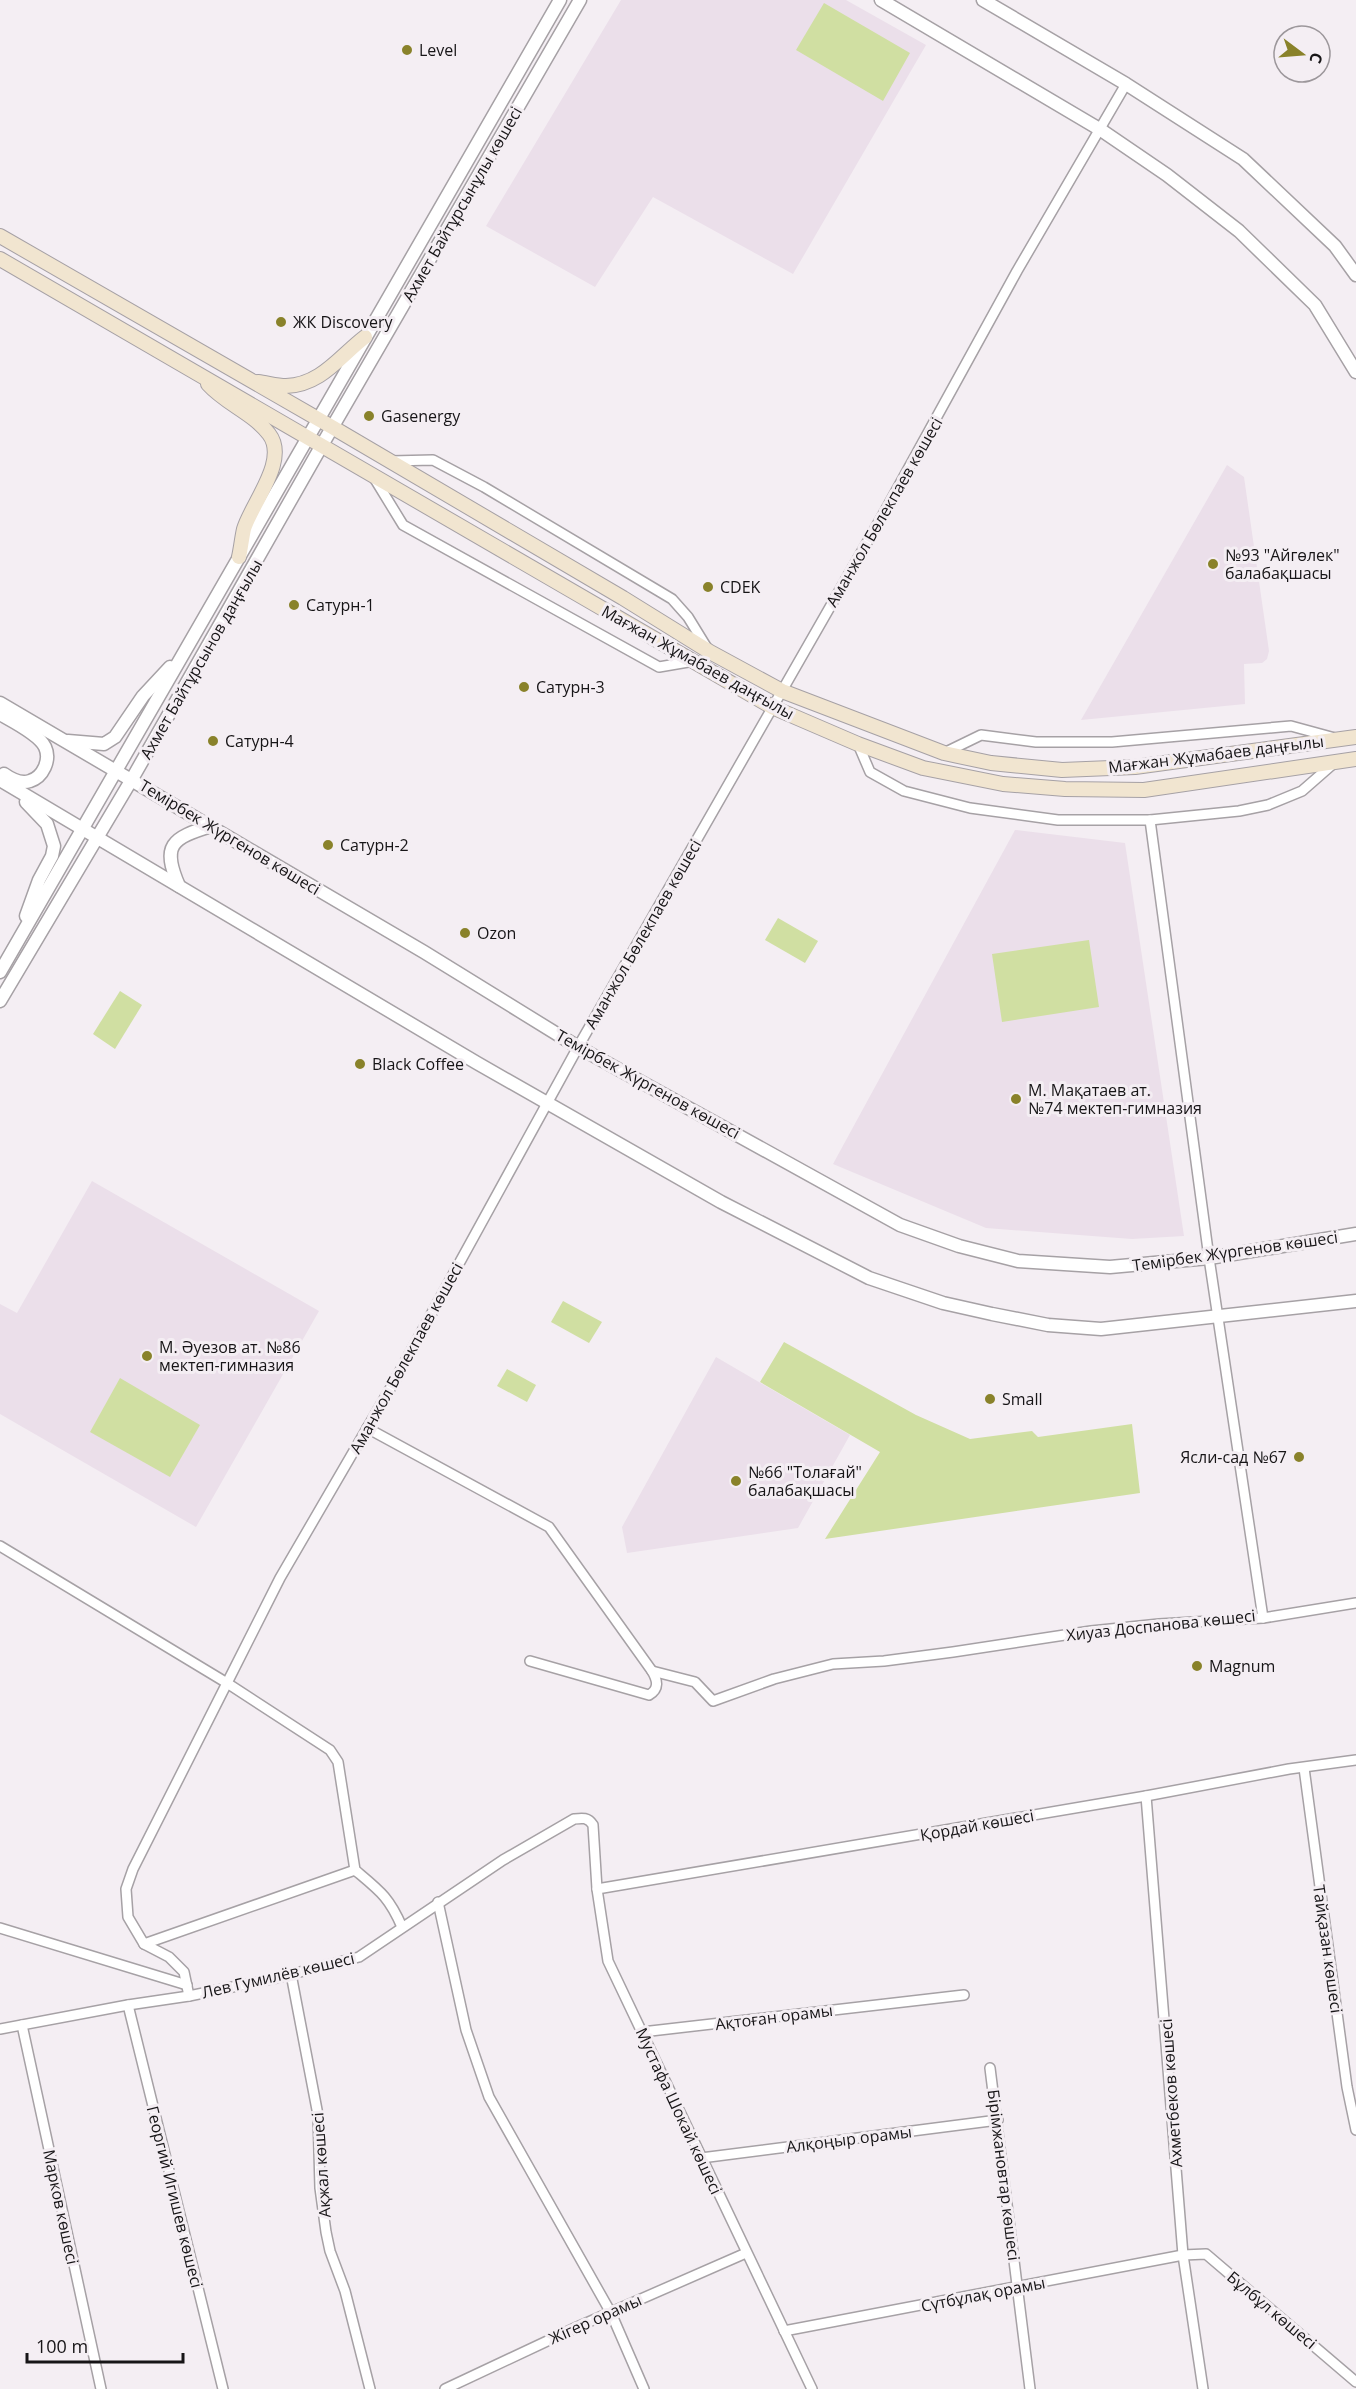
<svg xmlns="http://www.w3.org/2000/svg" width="1356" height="2389" viewBox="0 0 1356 2389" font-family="'Open Sans',sans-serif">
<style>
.built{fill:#ebdfea}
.green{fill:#d0dfa2}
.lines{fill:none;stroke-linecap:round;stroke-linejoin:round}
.minor-casing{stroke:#a6a1a5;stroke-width:12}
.tertiary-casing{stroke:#a6a1a5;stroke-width:15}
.secondary-casing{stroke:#a6a1a5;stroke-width:16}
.minor{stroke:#fff;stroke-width:9}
.tertiary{stroke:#fff;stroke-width:12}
.secondary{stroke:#f1e5d0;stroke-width:14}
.poi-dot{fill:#89822a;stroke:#f4eef3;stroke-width:2}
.labels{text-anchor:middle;stroke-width:6;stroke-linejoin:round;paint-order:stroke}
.poi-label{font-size:16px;fill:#171517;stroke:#f4eef3;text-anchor:start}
.street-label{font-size:16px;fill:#171517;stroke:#f4eef3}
</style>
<rect width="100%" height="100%" fill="#f4eef3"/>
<g class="built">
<polygon points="621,0 846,0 926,45 793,274 653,197 595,287 486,226"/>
<polygon points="1227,465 1244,477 1269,651 1267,659 1262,663 1244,664 1245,704 1081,720"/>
<polygon points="1015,830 1125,843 1184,1236 1132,1239 986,1228 833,1164"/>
<polygon points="92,1181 319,1311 196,1527 0,1414 0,1304 17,1313"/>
<polygon points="716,1357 850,1435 798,1528 627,1553 622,1527"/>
</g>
<g class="green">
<polygon points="824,3 910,53 883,101 796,50"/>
<polygon points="778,918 818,941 805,963 765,940"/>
<polygon points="1089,940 1099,1007 1002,1022 992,954"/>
<polygon points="120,991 142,1005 115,1049 93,1034"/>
<polygon points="563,1301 602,1322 589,1343 551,1322"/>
<polygon points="784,1342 916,1415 970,1439 1032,1431 1038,1437 1132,1424 1140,1493 825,1539 880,1452 760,1382"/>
<polygon points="507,1369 536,1385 527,1402 497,1386"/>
<polygon points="120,1378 200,1425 170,1477 90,1432"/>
</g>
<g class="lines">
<defs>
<g id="minor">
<polyline points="391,461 433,460 484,487 672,599 688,617 707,648"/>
<polyline points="373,476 403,525 659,667 694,661"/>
<polyline points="858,744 870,772 904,791 970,808 1058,820 1150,820 1239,811 1268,805 1302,791 1334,763"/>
<polyline points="944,753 981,735 1036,742 1112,742 1291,726 1335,738"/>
<polyline points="1150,820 1209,1258 1263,1618"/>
<path d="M 367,1428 L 549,1527 L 652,1671 C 658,1681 659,1689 649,1695 L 530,1661"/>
<polyline points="0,1546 227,1683 280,1578 394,1382 578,1047 885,511 1017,271 1126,84"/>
<polyline points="652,1671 695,1682 713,1701 774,1679 833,1664 884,1661 953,1652 1091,1631 1159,1624 1263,1618 1356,1603"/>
<polyline points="1304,1768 1347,2087 1356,2130"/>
<polyline points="1146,1796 1183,2255 1203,2389"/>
<polyline points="597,1889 1146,1796 1289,1769 1356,1760"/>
<polyline points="438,1902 466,2030 489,2097 611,2313 644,2389"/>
<polyline points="0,1928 187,1985"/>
<polyline points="144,1944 355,1870"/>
<polyline points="291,1974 318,2115 320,2188 326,2232 330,2251 345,2291 370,2389"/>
<path d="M 189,1996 L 184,1972 L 169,1957 L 144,1944 L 128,1917 L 126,1889 L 133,1869 L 227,1683 L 330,1750 L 338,1762 L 355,1870 C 380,1891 389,1897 402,1927"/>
<polyline points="128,2005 223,2389"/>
<polyline points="22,2025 101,2389"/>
<path d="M 0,2029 L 128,2005 L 189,1996 L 276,1978 L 359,1957 L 503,1860 L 574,1819 C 582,1818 588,1817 593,1825 L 597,1889 L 608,1961 L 812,2389"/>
<polyline points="642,2032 964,1995"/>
<polyline points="990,2068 1030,2389"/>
<polyline points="701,2158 998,2120"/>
<polyline points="784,2331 1183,2255 1206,2254 1356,2382"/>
<polyline points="445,2389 577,2327 746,2253"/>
</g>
<g id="tertiary">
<polyline points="881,0 1101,130 1167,175 1239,231 1315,305 1356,372"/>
<polyline points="983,0 1126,84 1243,159 1335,246 1356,275"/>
<polyline points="0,703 424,952 578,1047 900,1225 959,1246 1018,1261 1110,1267 1209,1258 1356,1234"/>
<path d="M 0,714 C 12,721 39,734 45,747 C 51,760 43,777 30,781 C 21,784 11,779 4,774"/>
<polyline points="68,741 104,744 115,737 143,696 170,667"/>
<polyline points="0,780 477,1063 721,1202 869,1278 943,1303 992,1314 1048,1325 1101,1329 1356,1301"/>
<path d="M 179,886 C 161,845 172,838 211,826"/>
<polyline points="26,916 39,880 52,856 54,846 47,824 26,802"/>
<polyline points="0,972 560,0"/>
<polyline points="0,1001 132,779 322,445 580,0"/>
</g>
<g id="secondary">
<polyline points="0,236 332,427 623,598 710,652 782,691 944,753 991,763 1062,770 1135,767 1356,737"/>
<polyline points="0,259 772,707 858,744 923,768 1003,784 1065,789 1144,790 1356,759"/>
<path d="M 258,382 C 267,383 277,386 286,386 C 321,385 340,356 365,337"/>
<path d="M 208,384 C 226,404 253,413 269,434 C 289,460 252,503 244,529 C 242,538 241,548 239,557"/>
</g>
</defs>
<use href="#minor" class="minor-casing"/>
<use href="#tertiary" class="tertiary-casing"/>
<use href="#secondary" class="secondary-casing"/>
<use href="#minor" class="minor"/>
<use href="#tertiary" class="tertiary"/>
<use href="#secondary" class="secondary"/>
</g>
<g class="poi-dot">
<circle cx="407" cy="50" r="6"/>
<circle cx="281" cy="322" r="6"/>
<circle cx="369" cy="416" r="6"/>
<circle cx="1213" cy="564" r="6"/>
<circle cx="708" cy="587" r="6"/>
<circle cx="294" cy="605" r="6"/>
<circle cx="524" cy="687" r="6"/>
<circle cx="213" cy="741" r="6"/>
<circle cx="328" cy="845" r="6"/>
<circle cx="465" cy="933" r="6"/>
<circle cx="360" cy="1064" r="6"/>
<circle cx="1016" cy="1099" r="6"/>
<circle cx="147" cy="1356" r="6"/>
<circle cx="990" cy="1399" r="6"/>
<circle cx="1299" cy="1457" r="6"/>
<circle cx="736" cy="1481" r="6"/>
<circle cx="1197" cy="1666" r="6"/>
</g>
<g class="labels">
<g class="poi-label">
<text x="419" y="56">Level</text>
<text x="293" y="328">ЖК Discovery</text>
<text x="381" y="422">Gasenergy</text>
<text x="1225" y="561">№93 "Айгөлек"<tspan x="1225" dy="18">балабақшасы</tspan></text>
<text x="720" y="593">CDEK</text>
<text x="306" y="611">Сатурн-1</text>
<text x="536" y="693">Сатурн-3</text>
<text x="225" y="747">Сатурн-4</text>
<text x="340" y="851">Сатурн-2</text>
<text x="477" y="939">Ozon</text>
<text x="372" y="1070">Black Coffee</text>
<text x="1028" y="1096">М. Мақатаев ат.<tspan x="1028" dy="18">№74 мектеп-гимназия</tspan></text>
<text x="159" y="1353">М. Әуезов ат. №86<tspan x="159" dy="18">мектеп-гимназия</tspan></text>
<text x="1002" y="1405">Small</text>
<text x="1287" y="1463" text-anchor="end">Ясли-сад №67</text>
<text x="748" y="1478">№66 "Толағай"<tspan x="748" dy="18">балабақшасы</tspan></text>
<text x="1209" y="1672">Magnum</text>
</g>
<g class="street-label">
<text transform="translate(462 204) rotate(-60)" y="6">Ахмет Байтұрсынұлы көшесі</text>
<text transform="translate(884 512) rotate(-60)" y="6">Аманжол Бөлекпаев көшесі</text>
<text transform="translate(201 659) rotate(-60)" y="6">Ахмет Байтұрсынов даңғылы</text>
<text transform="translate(698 662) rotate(29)" y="6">Мағжан Жұмабаев даңғылы</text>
<text transform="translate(1216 754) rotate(-7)" y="6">Мағжан Жұмабаев даңғылы</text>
<text transform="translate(230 837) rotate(31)" y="6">Темірбек Жүргенов көшесі</text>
<text transform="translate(643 934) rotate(-60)" y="6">Аманжол Бөлекпаев көшесі</text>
<text transform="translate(648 1084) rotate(29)" y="6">Темірбек Жүргенов көшесі</text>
<text transform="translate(1235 1251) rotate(-8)" y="6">Темірбек Жүргенов көшесі</text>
<text transform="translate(406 1358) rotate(-61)" y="6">Аманжол Бөлекпаев көшесі</text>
<text transform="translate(1161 1625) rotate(-6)" y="6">Хиуаз Доспанова көшесі</text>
<text transform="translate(977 1825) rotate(-10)" y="6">Қордай көшесі</text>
<text transform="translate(1328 1949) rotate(82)" y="6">Тайқазан көшесі</text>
<text transform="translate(278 1975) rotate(-13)" y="6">Лев Гумилёв көшесі</text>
<text transform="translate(774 2017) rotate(-7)" y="6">Ақтоған орамы</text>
<text transform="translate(1171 2093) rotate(-94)" y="6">Ахметбеков көшесі</text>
<text transform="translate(679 2111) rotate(65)" y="6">Мустафа Шокай көшесі</text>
<text transform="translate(849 2139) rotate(-7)" y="6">Алқоңыр орамы</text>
<text transform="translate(321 2165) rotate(-94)" y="6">Ақжал көшесі</text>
<text transform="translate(1004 2175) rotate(83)" y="6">Бірімжановтар көшесі</text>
<text transform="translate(175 2197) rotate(76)" y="6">Георгий Игишев көшесі</text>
<text transform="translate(61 2207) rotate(78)" y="6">Марков көшесі</text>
<text transform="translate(983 2294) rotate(-11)" y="6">Cүтбұлақ орамы</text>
<text transform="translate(1272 2310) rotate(40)" y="6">Бұлбұл көшесі</text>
<text transform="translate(595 2319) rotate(-24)" y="6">Жігер орамы</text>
</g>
</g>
<g transform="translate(1302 54) rotate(106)"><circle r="28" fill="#f4eef3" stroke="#9c979b" stroke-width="1.5"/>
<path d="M0-4.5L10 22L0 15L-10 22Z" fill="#89822a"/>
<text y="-9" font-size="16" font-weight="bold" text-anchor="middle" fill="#171517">С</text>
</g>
<path d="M27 2353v9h156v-9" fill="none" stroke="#171517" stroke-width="3"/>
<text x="36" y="2353" font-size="18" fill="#171517" stroke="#f4eef3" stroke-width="4.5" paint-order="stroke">100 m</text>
</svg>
